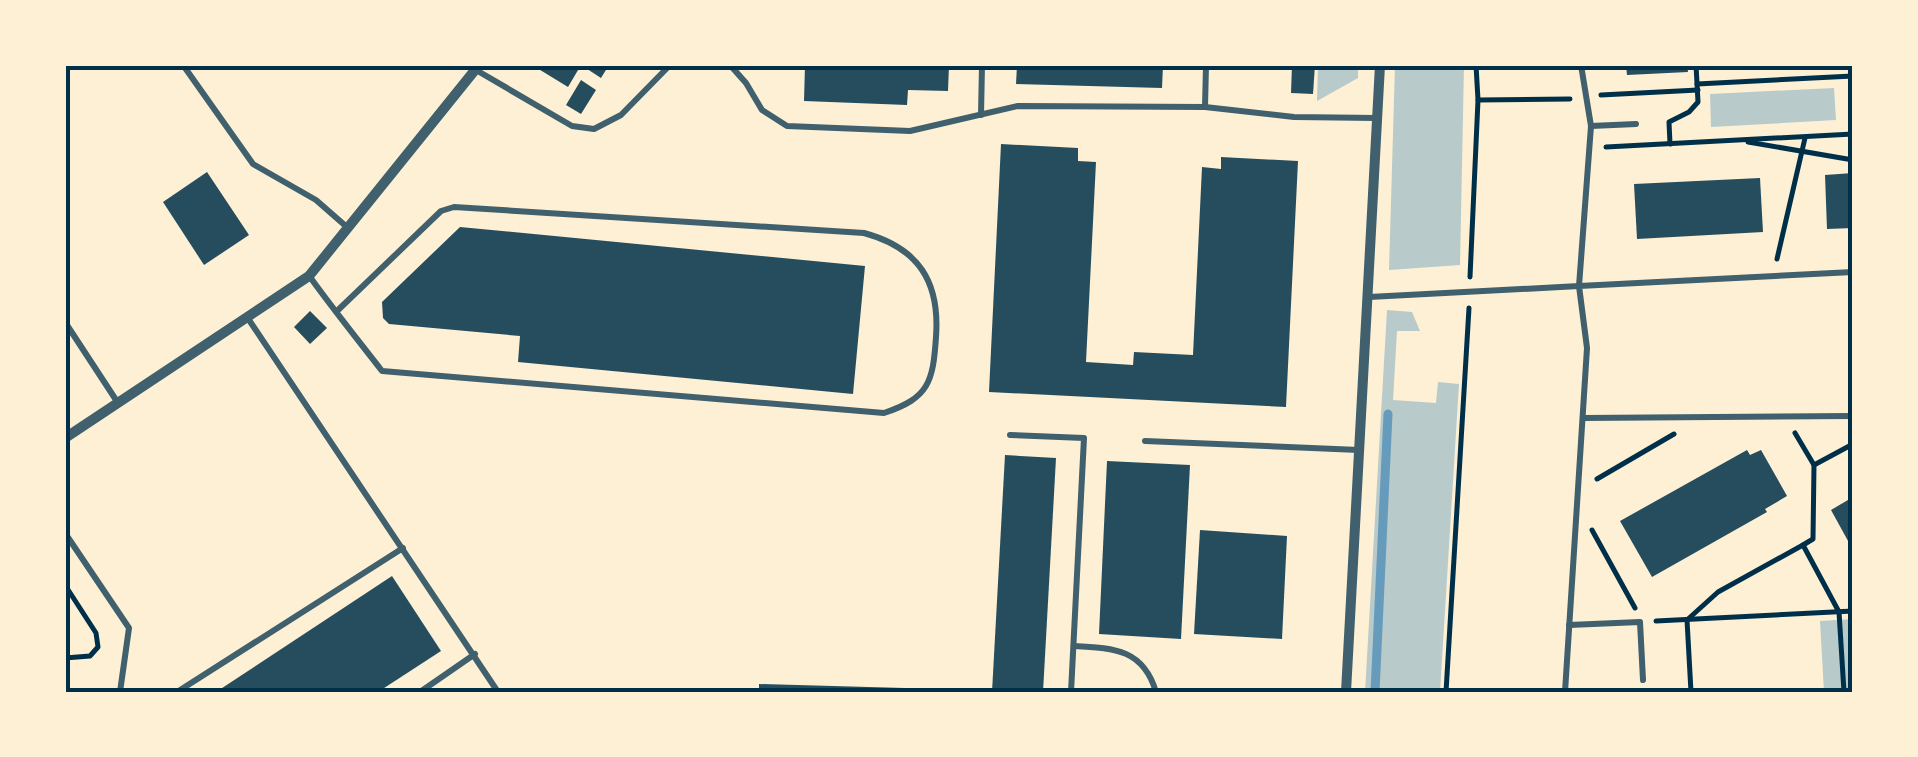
<svg xmlns="http://www.w3.org/2000/svg" width="1918" height="757" viewBox="0 0 1918 757" font-family="'Alegreya Sans',sans-serif">
<style>
.green{fill:#b9caca}
.lines{fill:none;stroke-linecap:round;stroke-linejoin:round}
.stream{stroke:#669bbc;stroke-width:9}
.building{fill:#264d5e}
.path{stroke:#003049;stroke-width:5}
.service{stroke:#3f606c;stroke-width:6}
.minor{stroke:#3f606c;stroke-width:10}
.neatline{fill:none;stroke:#003049;stroke-width:4}
</style>
<rect width="100%" height="100%" fill="#fdf0d5"/>
<g class="green">
<polygon points="1318,65 1358,65 1358,78 1317,101"/>
<polygon points="1395,65 1464,65 1460,265 1389,270"/>
<polygon points="1834,88 1836,120 1711,127 1710,94"/>
<polygon points="1387,310 1412,312 1420,331 1397,331 1393,400 1436,403 1438,382 1459,384 1440,692 1365,692"/>
<polygon points="1853,619 1853,692 1824,692 1820,621"/>
</g>
<g class="lines">
<polyline class="stream" points="1375,692 1388,414"/>
</g>
<g class="building">
<polygon points="532,65 609,65 601,78 581,65 568,87"/>
<polygon points="805,65 949,65 948,91 908,90 907,105 804,101"/>
<polygon points="1017,65 1163,65 1162,88 1016,84"/>
<polygon points="1292,65 1315,65 1313,94 1291,93"/>
<polygon points="1626,65 1687,65 1688,72 1627,75"/>
<polygon points="581,80 596,90 581,114 566,105"/>
<polygon points="1001,144 1078,148 1078,161 1096,162 1086,362 1133,365 1134,352 1193,355 1202,167 1221,169 1221,157 1298,161 1286,407 989,392"/>
<polygon points="207,172 249,235 204,265 163,202"/>
<polygon points="1853,173 1853,228 1827,229 1825,175"/>
<polygon points="1760,178 1763,232 1637,239 1634,184"/>
<polygon points="460,227 865,266 853,394 518,362 520,336 389,324 383,318 382,302"/>
<polygon points="310,311 327,328 310,344 294,327"/>
<polygon points="1747,450 1750,455 1761,450 1787,496 1765,509 1767,512 1652,577 1620,521"/>
<polygon points="1005,455 1056,458 1043,692 992,692"/>
<polygon points="1107,461 1190,465 1181,639 1099,634"/>
<polygon points="1853,497 1853,550 1831,510"/>
<polygon points="1200,530 1287,536 1282,639 1194,634"/>
<polygon points="392,576 441,651 378,692 216,692"/>
<polygon points="759,684 940,689 940,692 759,692"/>
</g>
<g class="lines">
<g class="path">
<polyline points="1697,84 1853,76"/>
<polyline points="1601,95 1698,90"/>
<polyline points="1478,100 1570,99"/>
<polyline points="1748,142 1853,160"/>
<polyline points="1670,144 1669,122 1689,112 1698,102 1696,65"/>
<polyline points="1606,147 1853,134"/>
<polyline points="1777,259 1805,138"/>
<polyline points="1470,277 1478,100 1476,65"/>
<polyline points="1795,433 1814,465 1853,444"/>
<polyline points="1597,479 1674,434"/>
<polyline points="1592,530 1635,608"/>
<polyline points="1803,545 1813,539 1814,465"/>
<polyline points="65,585 96,633 98,647 90,656 65,658"/>
<polyline points="1656,621 1853,611"/>
<polyline points="1446,692 1469,308"/>
<polyline points="1691,692 1687,620 1718,592 1803,545 1839,612 1844,692"/>
</g>
<g class="service">
<polyline points="183,65 253,164 316,200 348,228"/>
<polyline points="730,65 746,83 762,110 787,126 910,131 1018,106 1205,107 1294,117 1376,118"/>
<polyline points="476,70 572,126 594,129 621,115 670,65"/>
<polyline points="1205,107 1206,65"/>
<polyline points="981,115 982,65"/>
<polyline points="1591,126 1636,124"/>
<path d="M 310,277 C 333,309 358,340 382,371 L 884,413 C 929,398 933,382 936,337 C 940,282 919,248 864,233 L 454,207 L 441,211 L 336,312"/>
<polyline points="1369,297 1579,286 1591,126 1581,65"/>
<polyline points="247,317 498,692"/>
<polyline points="65,322 118,403"/>
<polyline points="1583,418 1853,416"/>
<polyline points="1010,435 1084,438 1071,692"/>
<polyline points="1145,441 1359,450"/>
<polyline points="65,533 129,628 120,692"/>
<polyline points="1569,625 1640,622 1643,680"/>
<path d="M 1074,646 C 1112,648 1143,648 1156,692"/>
<polyline points="177,692 403,548"/>
<polyline points="420,692 475,654"/>
<polyline points="1565,692 1587,348 1579,286 1853,272"/>
</g>
<g class="minor">
<polyline points="65,438 309,276 479,65"/>
<polyline points="1346,692 1380,65"/>
</g>
</g>
<rect width="1918" height="757" fill="none" stroke="#fdf0d5" stroke-width="135"/>
<rect x="68" y="68" width="1782" height="622" class="neatline"/>
</svg>
